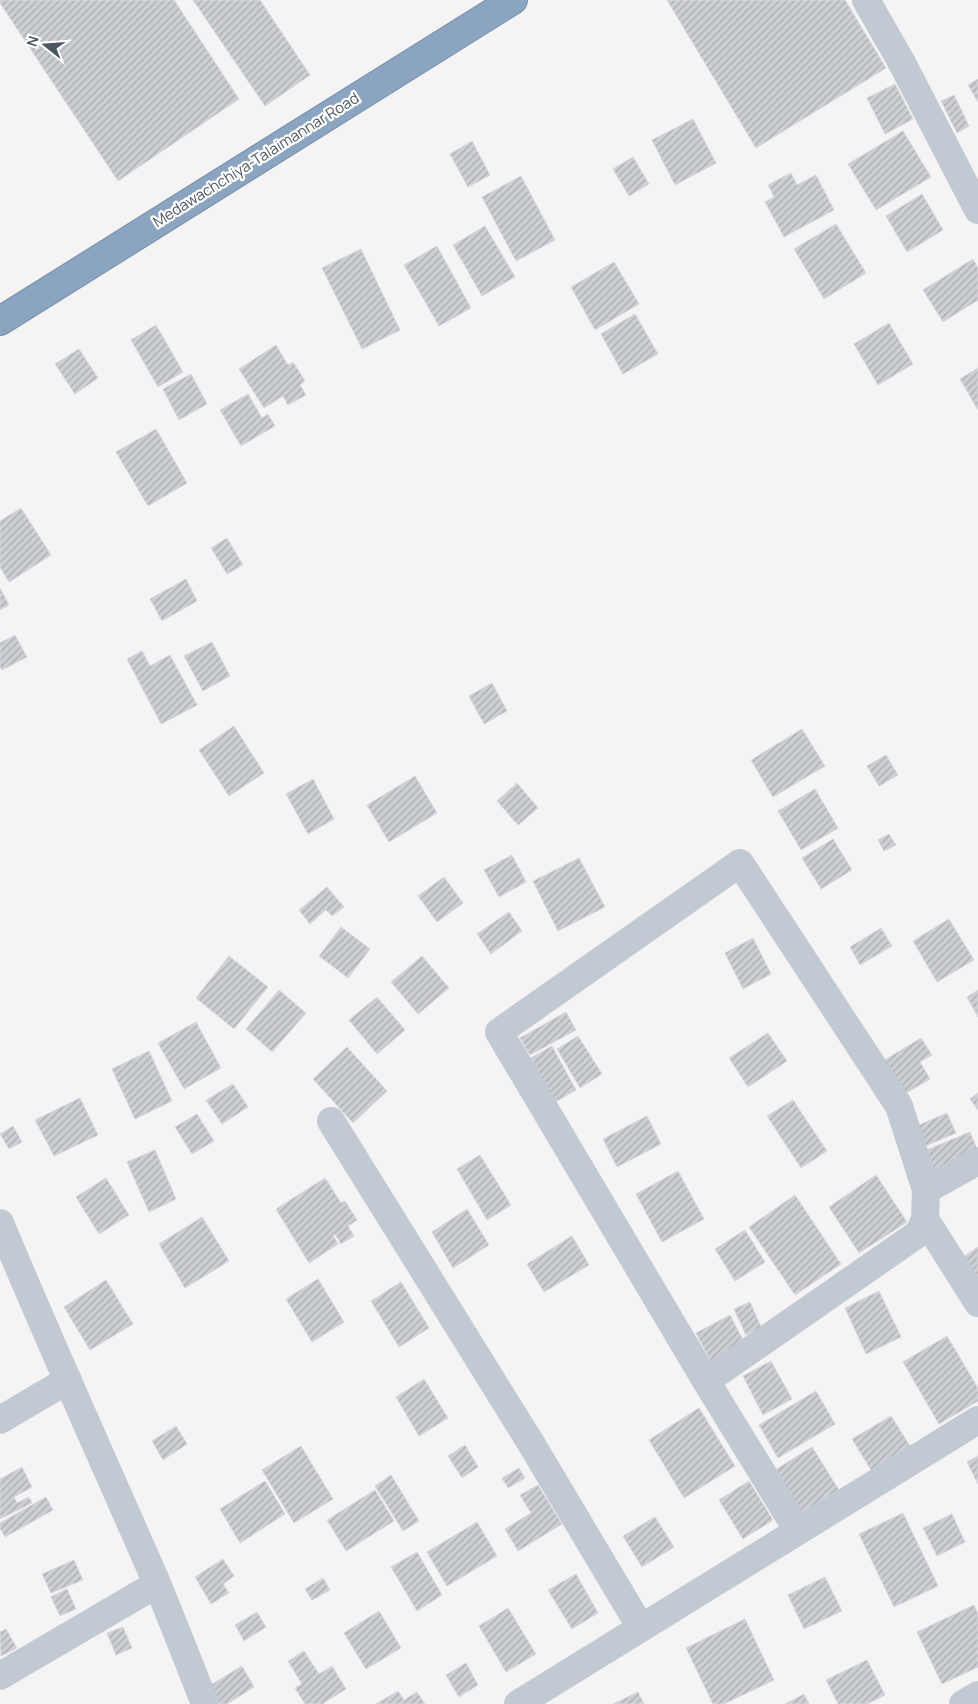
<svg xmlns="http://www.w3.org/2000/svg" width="978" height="1704" viewBox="0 0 978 1704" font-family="Manrope,sans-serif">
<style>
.building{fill:url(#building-hatch);stroke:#d7d9de}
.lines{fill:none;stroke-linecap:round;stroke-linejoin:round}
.highway-casing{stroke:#7690ad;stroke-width:30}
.street{stroke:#c1cad2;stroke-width:28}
.highway{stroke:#8ba5c1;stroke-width:28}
.labels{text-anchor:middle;stroke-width:4.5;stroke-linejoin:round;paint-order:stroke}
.street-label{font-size:15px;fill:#4a5661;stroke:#fff}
</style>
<defs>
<pattern id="building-hatch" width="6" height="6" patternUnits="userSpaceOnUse" patternTransform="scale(1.25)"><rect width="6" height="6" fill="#cdcfd5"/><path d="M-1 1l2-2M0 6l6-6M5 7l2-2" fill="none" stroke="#a8abb0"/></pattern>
</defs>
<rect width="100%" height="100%" fill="#f5f3f3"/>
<g class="building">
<polygon points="0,0 174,0 239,99 118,181 0,3"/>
<polygon points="193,0 260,0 310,75 265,106"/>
<polygon points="667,0 845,0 886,68 756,148"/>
<polygon points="978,79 978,102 968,85"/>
<polygon points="895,84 913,119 885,134 867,98"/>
<polygon points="954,95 969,126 957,133 941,101"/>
<polygon points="693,119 716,163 675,185 652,140"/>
<polygon points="903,131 931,177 876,210 848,164"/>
<polygon points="472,141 490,175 468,187 450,154"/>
<polygon points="633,157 649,184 629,196 613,169"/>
<polygon points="791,173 797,185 816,175 834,210 784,237 765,202 774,197 768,185"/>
<polygon points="521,176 555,240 516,261 482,197"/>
<polygon points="922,194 943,230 907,252 886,216"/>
<polygon points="836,224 866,273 824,299 794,249"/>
<polygon points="485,226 515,277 482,296 453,245"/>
<polygon points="437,246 471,308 439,326 404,265"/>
<polygon points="361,249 400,330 362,349 322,268"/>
<polygon points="973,259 978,268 978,300 943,322 923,290"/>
<polygon points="614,262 639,304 595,330 571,287"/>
<polygon points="635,314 658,354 623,374 601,334"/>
<polygon points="889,323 913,364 878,385 854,344"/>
<polygon points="156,325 183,372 158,387 131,340"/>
<polygon points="276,345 288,365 293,362 305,381 300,385 306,395 288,405 283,396 264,408 239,369"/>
<polygon points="79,349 98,378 75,394 55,364"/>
<polygon points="978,368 978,410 960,379"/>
<polygon points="191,374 207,404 179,420 163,389"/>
<polygon points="248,394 262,418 268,414 275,426 241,446 220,410"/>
<polygon points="156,429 187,483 148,506 116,452"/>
<polygon points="21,508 51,555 9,582 0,567 0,521"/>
<polygon points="227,538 243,565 227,574 211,548"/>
<polygon points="186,579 197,601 162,621 150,599"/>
<polygon points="0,588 9,605 0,610"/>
<polygon points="15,635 27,657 2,670 0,667 0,643"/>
<polygon points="212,642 230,676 203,691 184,656"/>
<polygon points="142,651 150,666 170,655 197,705 161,724 127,659"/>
<polygon points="492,683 507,711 484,724 469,696"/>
<polygon points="234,726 264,773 229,796 199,750"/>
<polygon points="802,729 825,766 773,797 751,760"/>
<polygon points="886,755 898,775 879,786 867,766"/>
<polygon points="415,776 437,813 389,842 367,805"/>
<polygon points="313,779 334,819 308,834 286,794"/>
<polygon points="517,783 538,808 518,825 497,801"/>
<polygon points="815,789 838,828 801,850 778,811"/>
<polygon points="889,834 896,845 884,851 878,840"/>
<polygon points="833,839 852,870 821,889 802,858"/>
<polygon points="512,855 526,882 499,897 484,870"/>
<polygon points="579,858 605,907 558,931 533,881"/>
<polygon points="444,877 463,903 437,922 418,896"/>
<polygon points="327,887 344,907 332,916 326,910 310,924 299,910"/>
<polygon points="509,912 522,931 491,954 477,934"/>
<polygon points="949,919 974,960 937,982 913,941"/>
<polygon points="341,927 370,949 348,978 319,956"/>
<polygon points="881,928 892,946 860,965 850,947"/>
<polygon points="753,938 771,974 743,989 725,953"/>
<polygon points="229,956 268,987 234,1029 196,998"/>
<polygon points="422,956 449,988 418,1014 391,982"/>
<polygon points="279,990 306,1013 272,1052 246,1029"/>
<polygon points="978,990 978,1017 967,997"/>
<polygon points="377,997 405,1030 377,1054 349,1020"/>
<polygon points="566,1012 576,1030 530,1055 520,1038"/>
<polygon points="196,1022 221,1068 184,1089 158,1043"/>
<polygon points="768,1033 787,1061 748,1087 729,1058"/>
<polygon points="578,1036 602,1074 580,1088 557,1049"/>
<polygon points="921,1038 932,1055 920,1062 930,1079 903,1095 883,1061"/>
<polygon points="552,1046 576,1090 555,1102 531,1058"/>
<polygon points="347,1047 387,1091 353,1123 313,1079"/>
<polygon points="149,1051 172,1101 135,1119 112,1069"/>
<polygon points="233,1084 248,1107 222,1124 206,1100"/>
<polygon points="978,1093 978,1110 970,1099"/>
<polygon points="80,1098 98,1135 54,1156 35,1120"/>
<polygon points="793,1100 827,1151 801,1168 767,1116"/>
<polygon points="947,1113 956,1133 921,1148 912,1128"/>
<polygon points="197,1114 214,1141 192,1154 175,1127"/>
<polygon points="647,1116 661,1144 617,1167 603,1139"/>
<polygon points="13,1126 22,1142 9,1149 0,1134"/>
<polygon points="970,1132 978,1151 933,1173 924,1151"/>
<polygon points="155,1150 176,1199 149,1212 127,1162"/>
<polygon points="480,1155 511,1205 487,1220 457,1169"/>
<polygon points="678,1171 704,1219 662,1242 636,1194"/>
<polygon points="876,1175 907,1222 859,1253 829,1207"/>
<polygon points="106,1178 129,1215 99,1234 76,1197"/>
<polygon points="325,1178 341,1203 345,1201 357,1220 348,1226 354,1236 341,1244 335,1234 333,1235 338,1244 309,1263 276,1209"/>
<polygon points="795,1195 841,1264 795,1295 749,1227"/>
<polygon points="467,1209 489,1245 453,1268 432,1232"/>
<polygon points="202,1217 229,1261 185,1288 159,1244"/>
<polygon points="745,1230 765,1262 735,1281 715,1249"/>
<polygon points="572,1236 589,1265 544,1292 527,1264"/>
<polygon points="978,1247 978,1281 963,1257"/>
<polygon points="318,1279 344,1322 312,1342 286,1299"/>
<polygon points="106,1280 133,1324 90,1350 64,1307"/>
<polygon points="401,1282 429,1328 399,1347 371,1301"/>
<polygon points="879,1291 901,1337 866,1354 845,1308"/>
<polygon points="750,1302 761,1327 746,1335 734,1309"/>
<polygon points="730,1315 746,1346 712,1364 696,1333"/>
<polygon points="947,1336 978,1388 978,1401 939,1424 903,1362"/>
<polygon points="771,1361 792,1399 763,1415 743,1376"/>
<polygon points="424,1379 448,1418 419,1436 396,1397"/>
<polygon points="816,1391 835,1424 778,1458 759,1425"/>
<polygon points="699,1408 735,1466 684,1498 649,1440"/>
<polygon points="891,1416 910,1446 871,1470 852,1439"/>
<polygon points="176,1426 187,1444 163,1460 152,1441"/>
<polygon points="465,1445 478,1467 462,1478 448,1456"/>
<polygon points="301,1446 333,1499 294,1523 262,1470"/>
<polygon points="812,1447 839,1490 801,1513 775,1470"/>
<polygon points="978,1456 978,1484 967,1462"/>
<polygon points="22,1467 32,1487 14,1497 17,1503 29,1497 32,1503 0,1519 0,1479"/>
<polygon points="519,1468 525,1478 508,1488 502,1478"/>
<polygon points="391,1475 419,1521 403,1531 375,1486"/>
<polygon points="265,1481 285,1514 240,1543 220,1509"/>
<polygon points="749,1481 773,1520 743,1539 719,1500"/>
<polygon points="538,1485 562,1524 518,1551 505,1529 531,1513 520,1495"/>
<polygon points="375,1490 394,1521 346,1551 327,1520"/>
<polygon points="46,1497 53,1510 5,1537 0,1528 0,1523"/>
<polygon points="903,1513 938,1586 894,1607 859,1534"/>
<polygon points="952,1514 965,1542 937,1556 923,1528"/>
<polygon points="655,1517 674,1547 642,1567 623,1536"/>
<polygon points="477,1522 497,1556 447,1586 427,1552"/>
<polygon points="417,1552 442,1595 417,1611 391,1567"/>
<polygon points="223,1559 234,1576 223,1584 229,1593 211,1604 195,1577"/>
<polygon points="74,1560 83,1580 51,1593 42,1574"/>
<polygon points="576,1574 598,1613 572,1629 548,1590"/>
<polygon points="825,1577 842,1611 804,1629 788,1595"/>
<polygon points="323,1578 330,1590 312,1600 305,1589"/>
<polygon points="67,1589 76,1609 60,1616 51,1597"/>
<polygon points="974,1605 978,1614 978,1667 942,1684 917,1632"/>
<polygon points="508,1608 536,1654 506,1672 479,1626"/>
<polygon points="379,1611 401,1648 366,1669 344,1633"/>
<polygon points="257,1612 266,1627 244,1641 235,1625"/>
<polygon points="745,1619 774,1680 724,1704 713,1704 686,1648"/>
<polygon points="123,1627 132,1648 116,1655 107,1633"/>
<polygon points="6,1629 17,1648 1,1656 0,1632"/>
<polygon points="304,1651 319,1674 332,1666 346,1689 322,1704 305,1704 295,1688 302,1684 288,1661"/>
<polygon points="867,1660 885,1695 867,1704 838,1704 826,1680"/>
<polygon points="466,1663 478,1685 459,1697 446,1675"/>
<polygon points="242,1666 254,1687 227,1704 220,1704 209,1686"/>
<polygon points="398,1691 404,1700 417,1692 425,1704 376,1704"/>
<polygon points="638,1692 644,1704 613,1704"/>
<polygon points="804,1694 809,1704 785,1704"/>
</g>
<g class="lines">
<defs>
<polyline id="highway" points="0,321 513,0"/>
</defs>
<use href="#highway" class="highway-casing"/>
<g class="street">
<polyline points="866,0 902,63 978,210"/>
<polyline points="331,1121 532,1445 641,1628"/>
<polyline points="925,1219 978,1303"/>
<path d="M 0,1223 C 50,1343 104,1462 156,1581 C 173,1622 189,1663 205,1704"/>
<polyline points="706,1381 919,1233 925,1219 926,1190 978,1161"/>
<polyline points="0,1420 68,1380"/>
<polyline points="798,1531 706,1381 499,1032 740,863 899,1106 926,1190"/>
<polyline points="0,1676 157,1584"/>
<polyline points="518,1704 978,1420"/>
<polyline points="963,1704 978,1695"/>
</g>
<use href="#highway" class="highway"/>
</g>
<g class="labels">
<g class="street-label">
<text transform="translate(256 160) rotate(-32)" y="5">Medawachchiya-Talaimannar Road</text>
</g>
</g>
<g transform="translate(45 45) rotate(287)" stroke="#ffffff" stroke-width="4" paint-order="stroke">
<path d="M0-4L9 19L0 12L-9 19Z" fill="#4a5661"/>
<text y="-8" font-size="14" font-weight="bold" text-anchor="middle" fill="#4a5661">N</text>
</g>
</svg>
